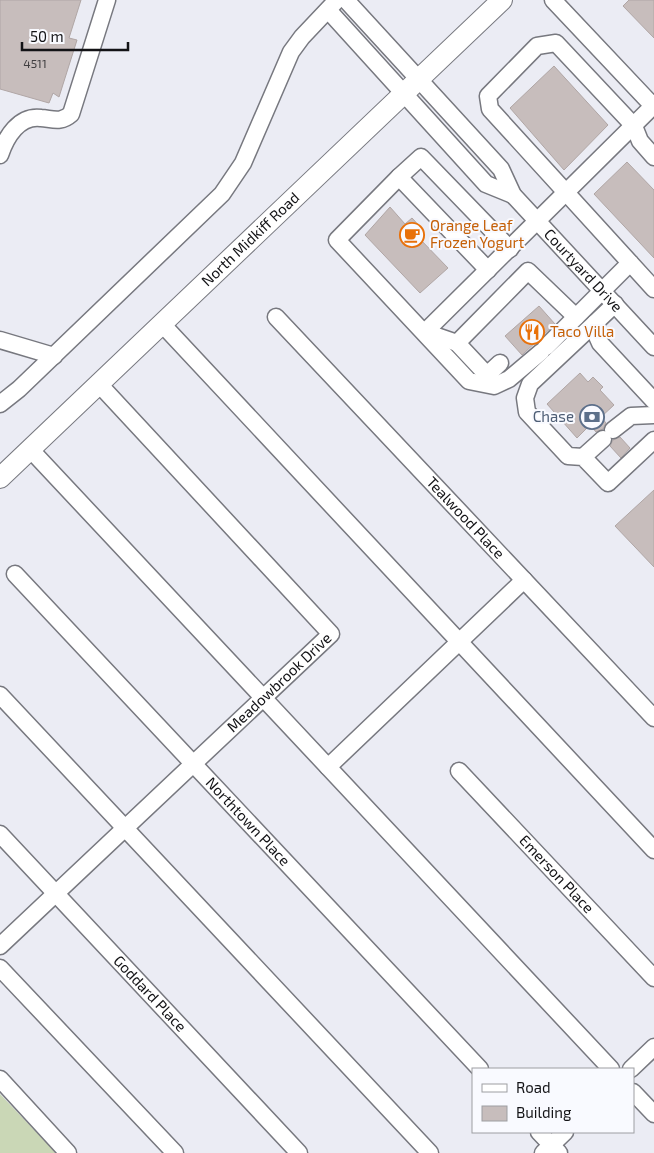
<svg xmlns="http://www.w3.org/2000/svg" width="654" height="1153" viewBox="0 0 654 1153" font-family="'Exo 2',sans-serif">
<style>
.green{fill:#cad7b6}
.building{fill:#c7bdbc;stroke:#b0a6a5}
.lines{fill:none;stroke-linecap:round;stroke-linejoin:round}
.minor-casing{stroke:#77787f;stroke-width:19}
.major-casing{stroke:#77787f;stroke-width:22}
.minor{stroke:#fff;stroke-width:16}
.major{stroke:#fff;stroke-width:20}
.labels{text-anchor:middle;stroke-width:4;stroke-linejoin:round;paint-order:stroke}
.number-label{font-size:12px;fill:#403e40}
.food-label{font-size:15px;fill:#c56008;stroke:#f9faff;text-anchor:start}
.street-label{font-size:15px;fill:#131316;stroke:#f9faff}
.service-label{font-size:15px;fill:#4e5e75;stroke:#f9faff;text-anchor:end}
</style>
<rect width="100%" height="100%" fill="#ebecf4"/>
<polygon class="green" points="0,1094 56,1153 0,1153"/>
<g class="building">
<polygon points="0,0 81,0 69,38 77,40 59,97 53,93 49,103 0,89"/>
<polygon points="629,0 654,0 654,38 623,6"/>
<polygon points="554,66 608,125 564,170 510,108"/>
<polygon points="627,162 654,190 654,258 594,194"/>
<polygon points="390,207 405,224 412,218 424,231 418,237 448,268 420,293 365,235"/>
<polygon points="539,306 555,324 522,355 505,336"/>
<polygon points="580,373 588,382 593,377 603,387 600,390 614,405 601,417 606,423 603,429 596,432 590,425 577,438 547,404"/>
<polygon points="620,437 630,448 621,458 610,446 613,440"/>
<polygon points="654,490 654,567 615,526"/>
</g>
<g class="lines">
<defs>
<g id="minor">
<path id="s1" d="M 346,0 L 501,169 L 513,195 L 654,347"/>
<polyline points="553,0 654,107"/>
<polyline points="328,10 486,184 513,195"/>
<path d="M 0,155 C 6,137 19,115 41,118 C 53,119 61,123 71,114 L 107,0"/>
<polyline points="654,157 640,141 634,126 556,43 537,46 488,96 490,109 654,289"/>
<polyline points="399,177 337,240 469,381 494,386 509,379 541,352"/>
<polyline points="488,270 399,177 421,157 510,249"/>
<polyline points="615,304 595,323 596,334 600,343 654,401"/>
<path id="s2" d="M 276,317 L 654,718"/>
<polyline points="576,317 528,271 457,343 425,332 653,106"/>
<polyline points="595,323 530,384 525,398 527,412 568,456 583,457 608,483 654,440"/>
<polyline points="163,325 654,850"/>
<polyline points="0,340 54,356"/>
<polyline points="457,343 487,375 500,363"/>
<polyline points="546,347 630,263"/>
<polyline points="0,404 19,389 222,194 243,163 291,52 302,37 337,0"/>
<polyline points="613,430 631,416 654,415"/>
<polyline points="30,449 611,1069"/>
<polyline points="583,457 603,439"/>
<path id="s3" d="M 15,574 L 480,1069"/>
<polyline points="0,695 430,1153"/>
<polyline points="328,767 524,580"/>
<path id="s4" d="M 459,771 L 654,978"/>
<path id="s5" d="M 0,834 L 299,1153"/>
<path id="s6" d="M 0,946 L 331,634 L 98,383"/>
<polyline points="0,968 175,1153"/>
<polyline points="631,1069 654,1047"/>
<polyline points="0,1079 68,1153"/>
<polyline points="633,1092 654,1114"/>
<polyline points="539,1132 559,1153"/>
<polyline points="543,1153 565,1132"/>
</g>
<g id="major">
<path id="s7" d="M 0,478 L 502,0"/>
</g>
</defs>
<use href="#minor" class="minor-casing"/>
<use href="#major" class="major-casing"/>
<use href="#minor" class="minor"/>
<use href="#major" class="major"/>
</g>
<defs>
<symbol id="cafe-ring" viewBox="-11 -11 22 22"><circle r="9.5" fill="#f9faff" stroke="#e8710a" stroke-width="1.5"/><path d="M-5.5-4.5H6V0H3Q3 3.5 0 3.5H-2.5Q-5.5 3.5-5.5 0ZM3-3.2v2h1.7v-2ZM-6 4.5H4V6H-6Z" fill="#e8710a"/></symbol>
<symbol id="restaurant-ring" viewBox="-11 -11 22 22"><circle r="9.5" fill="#f9faff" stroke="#e8710a" stroke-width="1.5"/><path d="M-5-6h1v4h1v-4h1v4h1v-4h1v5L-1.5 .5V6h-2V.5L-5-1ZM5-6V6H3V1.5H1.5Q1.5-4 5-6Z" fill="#e8710a"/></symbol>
<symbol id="bank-ring" viewBox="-11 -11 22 22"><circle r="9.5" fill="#f9faff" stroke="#5c6f8a" stroke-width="1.5"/><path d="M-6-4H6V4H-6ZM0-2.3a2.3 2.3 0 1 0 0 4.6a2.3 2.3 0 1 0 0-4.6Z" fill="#5c6f8a"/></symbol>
</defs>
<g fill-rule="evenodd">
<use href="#cafe-ring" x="398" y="221" width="28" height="28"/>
<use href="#restaurant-ring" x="518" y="318" width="28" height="28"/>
<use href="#bank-ring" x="578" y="403" width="28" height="28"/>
</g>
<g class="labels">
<g class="number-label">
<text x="35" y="68">4511</text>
</g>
<g class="food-label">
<text x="430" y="231">Orange Leaf<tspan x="430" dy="17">Frozen Yogurt</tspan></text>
<text x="550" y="337">Taco Villa</text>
</g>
<g class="street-label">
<text dy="5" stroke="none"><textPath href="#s7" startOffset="346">North Midkiff Road</textPath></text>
<text dy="5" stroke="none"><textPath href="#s1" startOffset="361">Courtyard Drive</textPath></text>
<text dy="5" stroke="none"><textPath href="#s2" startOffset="276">Tealwood Place</textPath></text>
<text dy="5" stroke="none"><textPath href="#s6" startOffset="384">Meadowbrook Drive</textPath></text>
<text dy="5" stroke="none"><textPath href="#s3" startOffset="340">Northtown Place</textPath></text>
<text dy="5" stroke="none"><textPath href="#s4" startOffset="142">Emerson Place</textPath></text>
<text dy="5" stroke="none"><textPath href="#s5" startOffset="219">Goddard Place</textPath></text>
</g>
<g class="service-label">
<text x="574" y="422">Chase</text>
</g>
</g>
<rect x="472" y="1068" width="162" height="65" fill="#f9faff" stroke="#9d9ea2"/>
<rect x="482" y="1084" width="25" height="8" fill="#ffffff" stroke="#9d9ea2"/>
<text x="516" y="1093" font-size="15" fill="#131316">Road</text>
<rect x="482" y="1106" width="25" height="15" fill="#c7bdbc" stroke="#9d9ea2"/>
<text x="516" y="1118" font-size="15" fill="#131316">Building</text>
<path d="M22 42v8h106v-8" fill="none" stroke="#131316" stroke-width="2.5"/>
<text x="30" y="42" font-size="15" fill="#131316" stroke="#f9faff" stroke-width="4" paint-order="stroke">50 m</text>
</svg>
